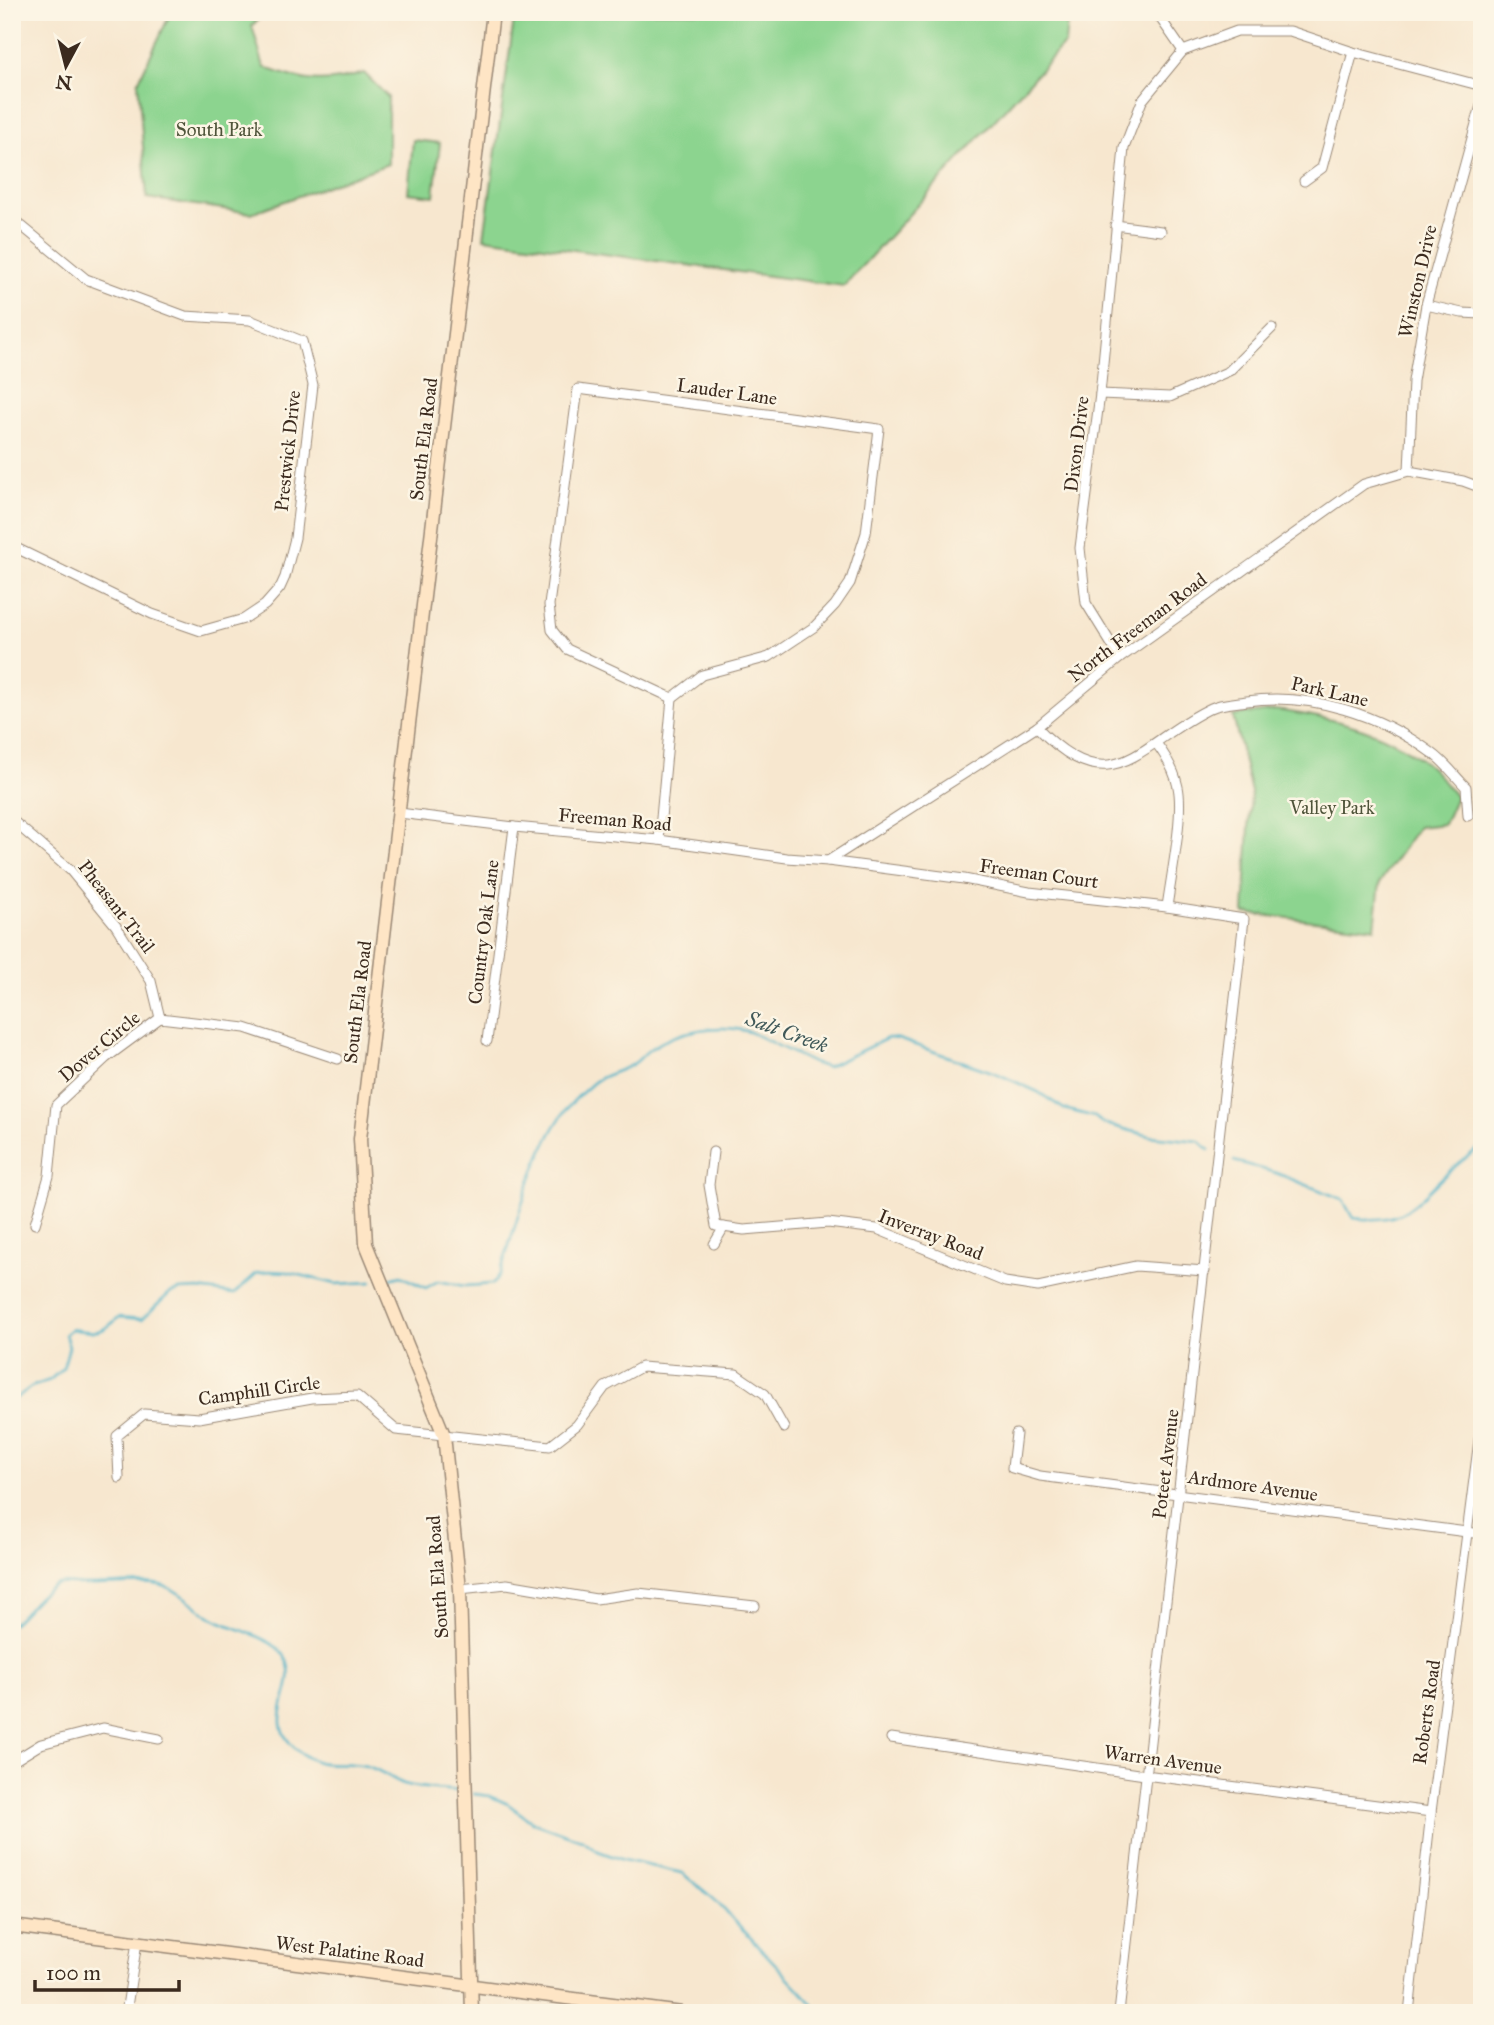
<svg xmlns="http://www.w3.org/2000/svg" width="1494" height="2025" viewBox="0 0 1494 2025" font-family="'IM FELL Great Primer',serif">
<style>
.green{fill:#8cd48f;stroke:#647f56;stroke-width:2}
.lines{fill:none;stroke-linecap:round;stroke-linejoin:round}
.stream{stroke:#48b0c6;stroke-width:2.5}
.minor-casing{stroke:#998876;stroke-width:11}
.secondary-casing{stroke:#998876;stroke-width:15}
.minor{stroke:#fff;stroke-width:9}
.secondary{stroke:#fee5c5;stroke-width:12}
.labels{text-anchor:middle;stroke-width:5;stroke-linejoin:round;paint-order:stroke}
.park-label{font-size:19px;fill:#4f543a;stroke:#fcf5e5}
.street-label{font-size:19px;fill:#3b2a1e;stroke:#fcf5e5}
.water-label{font-size:21px;font-style:italic;fill:#405959;stroke:#fcf5e5}
</style>
<rect width="100%" height="100%" fill="#fcf5e5"/>
<filter id="ink" filterUnits="userSpaceOnUse"><feTurbulence type="fractalNoise" baseFrequency=".0143" numOctaves="2"/><feDisplacementMap in="SourceGraphic" scale="14" xChannelSelector="R" yChannelSelector="G"/><feConvolveMatrix kernelMatrix="1 2 1 2 8 2 1 2 1" color-interpolation-filters="sRGB"/></filter>
<filter id="wash" filterUnits="userSpaceOnUse"><feTurbulence type="fractalNoise" baseFrequency=".00686" numOctaves="4" result="noise"/><feDisplacementMap in="SourceGraphic" scale="28" xChannelSelector="R" yChannelSelector="G"/><feGaussianBlur stdDeviation="1.57" result="paint"/><feColorMatrix in="noise" values="0 0 0 0 0 0 0 0 0 0 0 0 0 0 0 0 0 1.4 0 .05"/><feComposite in="paint" operator="in"/></filter>
<g filter="url(#wash)">
<rect width="100%" height="100%" fill="#f7e7cf"/>
<g class="green">
<path d="M 171,12 L 264,12 L 252,26 L 264,67 C 302,82 324,86 364,73 L 388,97 L 388,164 L 251,213 L 147,198 L 138,82 Z"/>
<polygon points="515,12 1068,12 1065,43 844,286 484,238"/>
<polygon points="413,140 440,143 434,196 408,193"/>
<path d="M 1276,710 C 1327,717 1382,728 1423,761 C 1436,770 1446,785 1456,797 L 1444,824 L 1418,827 L 1380,882 L 1375,928 L 1244,913 L 1251,792 L 1233,716 Z"/>
</g>
<g class="lines">
<g class="stream">
<path d="M 1234,1161 L 1276,1173 L 1342,1199 L 1353,1218 C 1403,1224 1410,1209 1443,1177 C 1455,1166 1469,1155 1482,1146"/>
<path d="M 389,1279 L 401,1276 L 426,1288 L 438,1281 L 465,1286 L 493,1284 L 500,1274 C 517,1222 535,1148 569,1106 C 576,1098 585,1090 593,1083 C 604,1073 623,1072 636,1062 C 641,1058 646,1051 652,1048 C 679,1030 720,1023 750,1032 L 815,1064 L 827,1067 L 888,1038 L 898,1039 L 998,1074 L 1038,1092 L 1064,1109 L 1095,1117 L 1102,1123 L 1150,1136 L 1199,1141 L 1209,1150"/>
<path d="M 12,1401 L 31,1387 L 50,1380 L 63,1368 L 69,1347 L 65,1334 L 71,1329 C 95,1333 101,1335 119,1317 L 142,1319 L 170,1293 L 180,1290 L 199,1289 L 234,1294 L 257,1273 L 270,1271 L 288,1272 L 336,1284 L 372,1282"/>
<path d="M 12,1624 C 28,1611 36,1595 55,1585 C 63,1581 76,1585 86,1585 C 107,1586 141,1581 160,1585 C 183,1590 198,1612 219,1621 C 236,1629 274,1639 284,1655 C 304,1687 259,1718 296,1749 C 323,1773 336,1758 366,1766 C 379,1769 391,1779 404,1784 C 421,1789 440,1789 457,1791"/>
<polyline points="474,1794 490,1796 508,1804 532,1822 582,1840 598,1851 623,1860 682,1873 714,1899 813,2004 811,2009 817,2013"/>
</g>
</g>
</g>
<g filter="url(#ink)">
<g class="lines">
<defs>
<g id="minor">
<polyline points="1156,12 1183,51"/>
<polyline points="1304,181 1322,168 1353,52"/>
<polyline points="12,218 86,279 185,316 250,320 302,341 313,385 295,538 285,577 280,588 265,605 244,619 201,631 152,614 12,546"/>
<polyline points="1115,225 1161,231"/>
<polyline points="1426,305 1462,313 1482,314"/>
<polygon points="578,389 879,429 866,533 850,583 835,605 814,627 769,657 702,675 672,698 567,649 552,630 549,605"/>
<polyline points="1100,394 1170,397 1229,371 1272,328"/>
<polyline points="1409,471 1413,381 1426,305 1482,102"/>
<polyline points="1120,658 1086,603 1080,548 1100,394 1124,148 1142,101 1183,51 1237,31 1290,31 1353,52 1482,86"/>
<path d="M 1037,727 C 1114,807 1139,742 1211,708 C 1221,703 1236,703 1247,701 C 1312,692 1380,715 1432,753 C 1445,762 1455,776 1466,787 L 1468,816"/>
<path d="M 1156,743 C 1165,755 1175,772 1178,787 C 1184,814 1171,877 1167,907"/>
<polyline points="399,813 514,827 659,840 787,858 828,861 964,879 1029,892 1167,907 1244,919 1119,2013"/>
<polyline points="12,820 70,870 116,926 151,981 160,1018 245,1028 338,1059"/>
<polyline points="659,840 672,698"/>
<polyline points="828,861 1037,727 1120,658 1364,484 1409,471 1463,481 1482,488"/>
<polyline points="487,1041 514,827"/>
<polyline points="713,1152 709,1185 716,1226 744,1230 828,1223 877,1229 1005,1282 1038,1287 1136,1266 1205,1271"/>
<polyline points="35,1224 49,1176 56,1105 106,1058 160,1018"/>
<polyline points="714,1244 724,1227"/>
<polyline points="1016,1434 1012,1468 1040,1476 1482,1534"/>
<polyline points="119,1478 117,1436 144,1414 199,1418 312,1398 357,1396 396,1430 550,1446 577,1425 605,1387 641,1367 736,1374 765,1394 784,1428"/>
<polyline points="460,1589 507,1584 596,1599 638,1593 755,1606"/>
<polyline points="891,1738 1145,1775 1431,1812"/>
<polyline points="12,1762 41,1744 103,1728 159,1739"/>
<polyline points="126,2013 137,1942"/>
<polyline points="1409,2013 1431,1812 1482,1417"/>
</g>
<g id="secondary">
<polyline points="12,1926 682,2013"/>
<polyline points="472,2013 460,1589 444,1435 366,1244 360,1139 493,12"/>
</g>
</defs>
<use href="#minor" class="minor-casing"/>
<use href="#secondary" class="secondary-casing"/>
<use href="#minor" class="minor"/>
<use href="#secondary" class="secondary"/>
</g>
</g>
<g class="labels">
<g class="park-label">
<text x="219" y="136">South Park</text>
<text x="1332" y="814">Valley Park</text>
</g>
<g class="street-label">
<text transform="translate(1417 281) rotate(-77)" y="7">Winston Drive</text>
<text transform="translate(727 391) rotate(8)" y="7">Lauder Lane</text>
<text transform="translate(423 439) rotate(-83)" y="7">South Ela Road</text>
<text transform="translate(1076 444) rotate(-83)" y="7">Dixon Drive</text>
<text transform="translate(287 451) rotate(-84)" y="7">Prestwick Drive</text>
<text transform="translate(1137 627) rotate(-37)" y="7">North Freeman Road</text>
<text transform="translate(1330 691) rotate(13)" y="7">Park Lane</text>
<text transform="translate(615 819) rotate(5)" y="7">Freeman Road</text>
<text transform="translate(1039 873) rotate(8)" y="7">Freeman Court</text>
<text transform="translate(117 906) rotate(52)" y="7">Pheasant Trail</text>
<text transform="translate(483 932) rotate(-83)" y="7">Country Oak Lane</text>
<text transform="translate(357 1002) rotate(-83)" y="7">South Ela Road</text>
<text transform="translate(99 1046) rotate(-40)" y="7">Dover Circle</text>
<text transform="translate(931 1234) rotate(21)" y="7">Inverray Road</text>
<text transform="translate(259 1390) rotate(-8)" y="7">Camphill Circle</text>
<text transform="translate(1165 1464) rotate(-83)" y="7">Poteet Avenue</text>
<text transform="translate(1253 1485) rotate(8)" y="7">Ardmore Avenue</text>
<text transform="translate(437 1577) rotate(-94)" y="7">South Ela Road</text>
<text transform="translate(1426 1712) rotate(-82)" y="7">Roberts Road</text>
<text transform="translate(1163 1759) rotate(8)" y="7">Warren Avenue</text>
<text transform="translate(350 1951) rotate(7)" y="7">West Palatine Road</text>
</g>
<g class="water-label">
<text transform="translate(787 1032) rotate(20)" y="7">Salt Creek</text>
</g>
</g>
<rect width="1494" height="2025" fill="none" stroke="#fcf5e5" stroke-width="42"/>
<g transform="translate(66 66) rotate(187)" stroke="#fcf5e5" stroke-width="5" paint-order="stroke">
<path d="M0-5L12 26L0 18L-12 26Z" fill="#3b2a1e"/>
<text y="-10" font-size="19" font-weight="bold" text-anchor="middle" fill="#3b2a1e">N</text>
</g>
<path d="M35 1980v10h144v-10" fill="none" stroke="#3b2a1e" stroke-width="3.5"/>
<text x="46" y="1980" font-size="21" fill="#3b2a1e" stroke="#fcf5e5" stroke-width="5" paint-order="stroke">100 m</text>
</svg>
